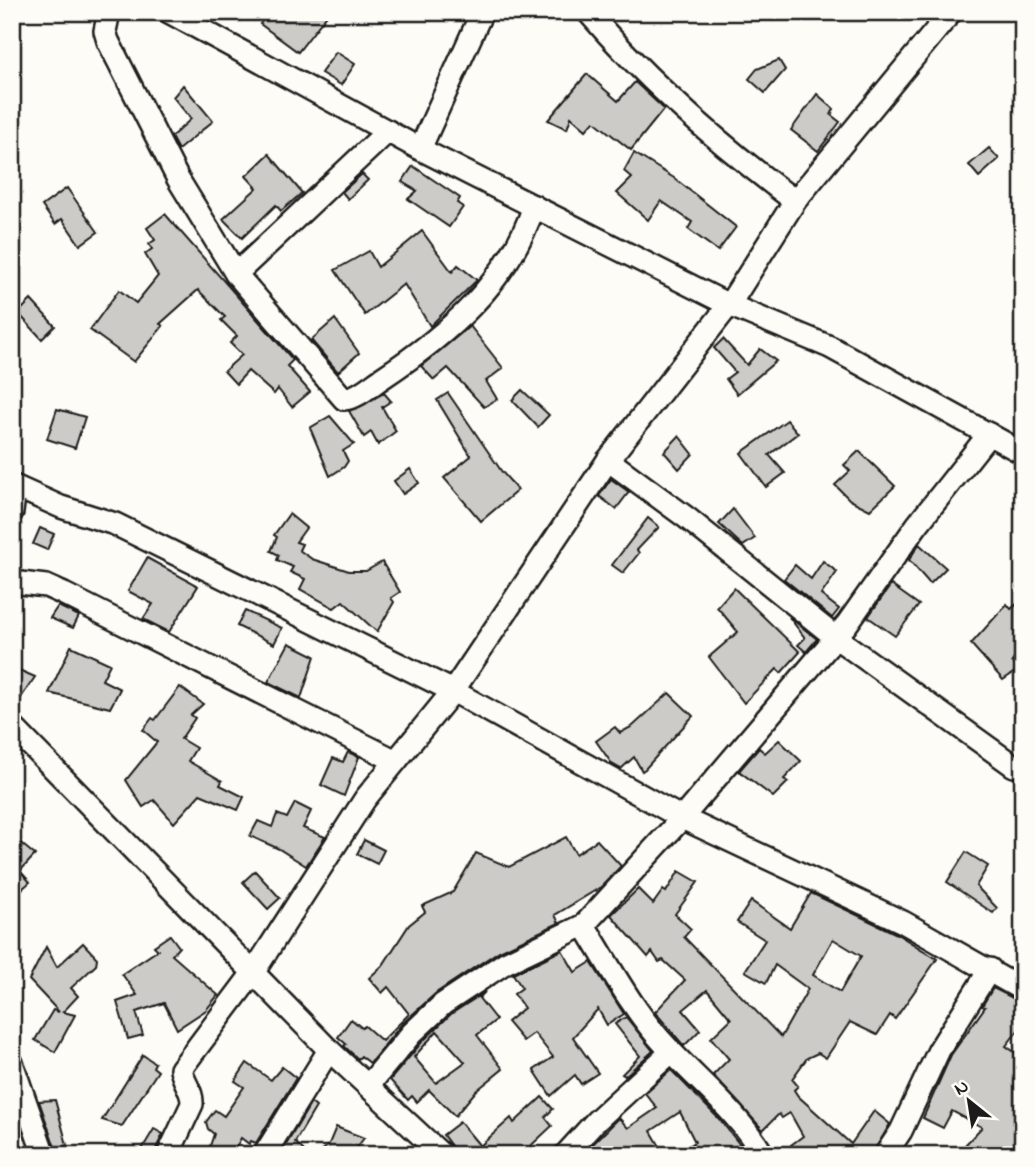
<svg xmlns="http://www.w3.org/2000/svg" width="1035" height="1167" viewBox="0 0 1035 1167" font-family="'Indie Flower',sans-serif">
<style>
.building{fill:#cccbc8;stroke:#1c1c1c;stroke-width:2;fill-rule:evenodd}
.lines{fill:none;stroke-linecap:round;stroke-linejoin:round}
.minor-casing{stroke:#1c1c1c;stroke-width:26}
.minor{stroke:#fdfcf7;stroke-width:21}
</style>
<rect width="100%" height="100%" fill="#fdfcf7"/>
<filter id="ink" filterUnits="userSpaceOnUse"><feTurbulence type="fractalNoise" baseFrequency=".0143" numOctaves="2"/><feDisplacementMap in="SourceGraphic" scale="14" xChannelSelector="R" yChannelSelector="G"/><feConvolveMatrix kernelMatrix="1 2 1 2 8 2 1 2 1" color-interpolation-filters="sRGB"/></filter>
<g filter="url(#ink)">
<g class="building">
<polygon points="268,12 329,12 298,52 260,24"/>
<polygon points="336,52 355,64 341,85 321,73"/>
<polygon points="779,60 785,70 765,93 749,79 757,69"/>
<polygon points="587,74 618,101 635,82 664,109 631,150 594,121 586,130 571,117 567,129 548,120"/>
<polygon points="183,85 213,121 178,150 171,137 191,119 173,97"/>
<polygon points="817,94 834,109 831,115 840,122 818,151 791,130"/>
<polygon points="989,148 999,159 979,177 969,165"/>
<polygon points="634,153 674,178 736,227 718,251 688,229 692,222 661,201 648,220 617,193 632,178 624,171"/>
<polygon points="269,154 302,193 281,211 276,205 242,238 223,219 257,188 246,176"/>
<polygon points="413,166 460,198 457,203 463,207 449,227 408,199 417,191 402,182"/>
<polygon points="362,174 368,180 348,199 342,192"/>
<polygon points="67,188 98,232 80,245 62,219 55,224 42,206"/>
<polygon points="165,214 293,360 287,366 310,392 292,407 278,389 274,394 248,371 236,384 224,371 242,355 230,343 237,336 221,320 225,317 198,290 160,324 163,326 134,362 90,330 119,290 136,303 158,276 145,254 152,249 149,244 155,240 147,228"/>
<polygon points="422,231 452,272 458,265 477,280 430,326 404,284 365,315 335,270 369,251 378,267"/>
<polygon points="31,300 55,326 42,339 18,313"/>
<polygon points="335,319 359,353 338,372 311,340"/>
<polygon points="470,326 503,368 486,381 497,399 484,407 448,368 434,380 421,366"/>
<polygon points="723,339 747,365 760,349 776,361 737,394 726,379 735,372 714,348"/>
<polygon points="522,390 549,415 538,427 512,400"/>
<polygon points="384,393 391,401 382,407 396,431 378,445 371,432 364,437 349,411"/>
<polygon points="448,393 502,472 518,490 481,521 444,478 471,456 437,400"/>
<polygon points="57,409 85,417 75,448 47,439"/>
<polygon points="330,416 354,444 343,451 348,461 344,467 330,476 310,428"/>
<polygon points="787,420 798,433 769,455 785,473 766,487 741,453"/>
<polygon points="679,436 693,454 679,469 664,452"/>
<polygon points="859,451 895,486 870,510 850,500 835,485 850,471 844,465"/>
<polygon points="410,469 419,483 403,494 394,481"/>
<polygon points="611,479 629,492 616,509 599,496"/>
<polygon points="733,509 755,538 743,546 719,524"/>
<polygon points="289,514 306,528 296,542 302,544 299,550 312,559 349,571 366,571 382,562 400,592 391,598 394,602 377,632 343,601 334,608 300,589 305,579 290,572 293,567 277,560 279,555 271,551 277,537 274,535"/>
<polygon points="648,518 659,527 637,550 639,553 623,573 612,565"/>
<polygon points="40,528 54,534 47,550 33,544"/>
<polygon points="919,544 946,568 930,584 909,560"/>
<polygon points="147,558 198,586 169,632 143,619 153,604 128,591"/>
<polygon points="823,561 837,572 821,595 839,609 832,618 784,579 795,565 811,579"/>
<polygon points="891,585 919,605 895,636 868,617"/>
<polygon points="734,588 800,652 781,673 777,669 744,703 709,657 738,632 717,607"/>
<polygon points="1023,599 1023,646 1012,662 1019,669 1003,680 971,644 1007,604 1011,609"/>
<polygon points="58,606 79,616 73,628 50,618"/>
<polygon points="245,611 282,628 274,644 237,626"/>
<polygon points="789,617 817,639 806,652 798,645 805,638"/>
<polygon points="289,643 315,656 301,698 268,682"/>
<polygon points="71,646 110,664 102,680 120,689 110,708 49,693"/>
<polygon points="12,667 35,677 12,711"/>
<polygon points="180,687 203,704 191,715 195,718 181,739 196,748 188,761 222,781 220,785 244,797 238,810 200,794 174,823 154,800 143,807 126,780 157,742 143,730 152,718 155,720"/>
<polygon points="669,693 693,716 645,769 642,771 634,757 621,769 612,764 596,741 615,727 620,733 633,726"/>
<polygon points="779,740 801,761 784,779 788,782 773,797 739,771 759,748 765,753"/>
<polygon points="348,752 359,757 344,796 321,785 333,758 343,762"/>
<polygon points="295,803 311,811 303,828 325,837 306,866 279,849 250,836 258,821 272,827 277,814 287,818"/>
<polygon points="12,836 35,855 20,871 30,882 12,898"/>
<polygon points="566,837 576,854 597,840 621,866 601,887 555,915 559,923 499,951 436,993 402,1024 370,1063 361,1056 358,1059 344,1046 346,1044 338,1037 351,1019 362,1028 365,1026 382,1041 409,1014 388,987 382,993 369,978 383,965 409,925 425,912 422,906 453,892 476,853 509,867"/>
<polygon points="364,840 384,850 377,864 357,854"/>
<polygon points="966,852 988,866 976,886 997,908 993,913 947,882"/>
<polygon points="255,871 280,898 268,909 243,882"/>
<path d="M 679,871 L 698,882 L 675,914 L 691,929 L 684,937 L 781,1037 L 808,989 L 775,965 L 766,983 L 745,971 L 765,940 L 737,922 L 751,901 L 790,928 L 811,893 L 897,934 L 937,959 L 895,1019 L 890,1015 L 877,1035 L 850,1022 L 826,1058 L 818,1053 L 807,1058 L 792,1079 L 798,1086 L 794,1090 L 798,1096 L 851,1144 L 874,1111 L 890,1124 L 872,1155 L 798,1155 L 791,1145 L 803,1136 L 790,1113 L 782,1118 L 779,1114 L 763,1130 L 713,1075 L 729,1059 L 711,1038 L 731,1019 L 707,990 L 683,1010 L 700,1030 L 684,1046 L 655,1012 L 685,980 L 663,960 L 659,962 L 652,952 L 648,957 L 611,915 L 638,889 L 653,904 L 663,890 L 666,892 ZM 833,939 L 861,956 L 840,992 L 813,975 Z"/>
<polygon points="170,935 179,947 172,955 218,995 206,1010 177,1029 164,1003 136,1012 143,1035 128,1039 117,1002 137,995 122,974 158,950 154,946"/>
<polygon points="83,943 97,958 96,965 71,988 78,996 63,1012 75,1015 55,1052 35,1040 53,1010 59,1012 29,980 46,947 57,967"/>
<polygon points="562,950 575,972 591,962 624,1014 607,1025 598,1009 573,1037 598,1073 581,1084 575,1075 551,1096 534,1070 553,1057 534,1033 523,1041 507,1022 524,1008 514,994 522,988 513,974"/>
<polygon points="993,988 1023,1003 1023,1024 1006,1046 1023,1058 1023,1155 994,1155 965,1145 982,1127 952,1111 943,1128 923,1118 951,1055 985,1007 982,1006"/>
<path d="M 485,992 L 479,998 L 496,1020 L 477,1035 L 503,1069 L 476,1091 L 455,1116 L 429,1090 L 417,1102 L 412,1096 L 408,1100 L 390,1080 L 422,1042 L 451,1014 ZM 437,1031 L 465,1062 L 436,1083 L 414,1057 Z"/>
<polygon points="626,1017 653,1051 625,1076 622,1074 640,1056 615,1024"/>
<polygon points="143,1055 155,1063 153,1067 158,1071 122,1126 102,1120"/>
<polygon points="247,1063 271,1080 282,1067 296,1078 256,1143 251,1141 249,1144 241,1138 232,1155 221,1155 209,1149 214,1134 208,1129 206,1122 215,1110 224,1116 244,1087 235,1081"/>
<polygon points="671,1070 720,1120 744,1150 739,1155 675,1155 695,1142 680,1112 651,1131 665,1155 639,1155 634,1147 622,1153 619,1147 601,1155 592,1145 619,1118 628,1128 657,1108 645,1093"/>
<polygon points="542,1097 553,1109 545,1117 552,1126 521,1155 458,1155 443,1135 460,1122 480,1146 511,1118 514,1123"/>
<polygon points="55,1100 67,1145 57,1153 39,1101"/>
<polygon points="311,1103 316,1107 295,1142 308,1155 280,1155"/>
<polygon points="336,1127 364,1138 351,1155 318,1155 329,1144"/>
<polygon points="154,1129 163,1134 153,1155 142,1149"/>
</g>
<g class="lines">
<defs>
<g id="minor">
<path d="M 109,12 L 105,31 L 108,41 L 178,179 L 236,274 L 344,399 C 358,398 371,385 382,378 C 447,335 509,282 534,206"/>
<polyline points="169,12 420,149 729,305 830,347 1023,453"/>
<path d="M 588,12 C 649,83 720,145 795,201"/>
<polyline points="420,149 482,12"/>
<polyline points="236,274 388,131"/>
<polyline points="608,460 687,518 835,637 1014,766"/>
<polyline points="12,485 61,507 115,524 453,691 682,818 903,922 1023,990"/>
<polyline points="12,512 15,487"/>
<polyline points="12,582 46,586 64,594 396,761"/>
<polyline points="12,726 329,1050 442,1155"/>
<path d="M 584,925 C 609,965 633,1011 666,1046 C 698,1081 739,1113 763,1155"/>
<polyline points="12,1063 44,1155"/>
<polyline points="368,1086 412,1033 443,1004 505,963 584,925 682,818 847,624 917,525 989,434"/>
<path d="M 168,1155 L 192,1104 C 193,1091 183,1082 181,1069 L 253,973 L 365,799 L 453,691 L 608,460 L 729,305 L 795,201 L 951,12"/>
<polyline points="264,1155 329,1050"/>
<polyline points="565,1155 596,1121 671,1052"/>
<polyline points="885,1155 901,1131 939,1050 990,969"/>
</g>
</defs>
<use href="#minor" class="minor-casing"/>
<use href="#minor" class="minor"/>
</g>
</g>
<rect width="1035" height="1167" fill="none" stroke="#fdfcf7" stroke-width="42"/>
<rect x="21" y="21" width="993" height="1125" fill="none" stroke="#1c1c1c" stroke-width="2.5" filter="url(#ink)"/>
<g transform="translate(969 1101) rotate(330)" stroke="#fdfcf7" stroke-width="5" paint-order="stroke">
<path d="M0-5L12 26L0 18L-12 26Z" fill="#1c1c1c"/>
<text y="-10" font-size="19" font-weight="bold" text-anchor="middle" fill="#1c1c1c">N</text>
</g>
</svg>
